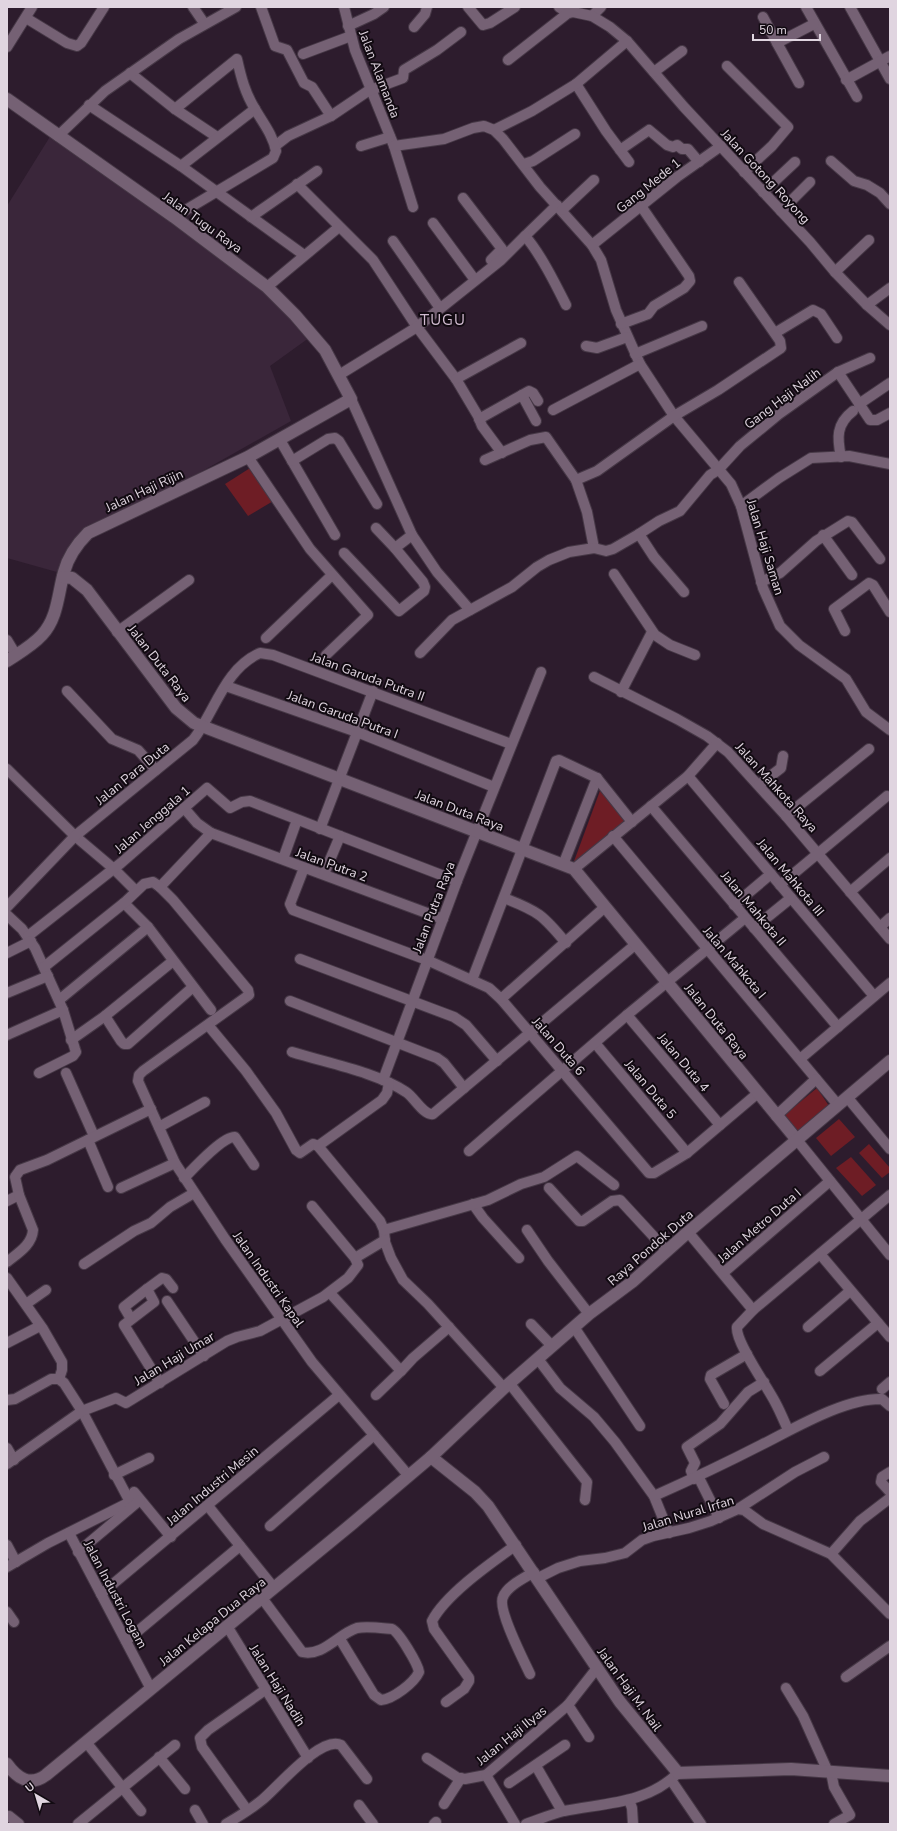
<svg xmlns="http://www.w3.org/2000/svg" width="897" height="1831" viewBox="0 0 897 1831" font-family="'Nunito Sans',sans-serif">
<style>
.built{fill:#3a263a}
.green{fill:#6e1d25}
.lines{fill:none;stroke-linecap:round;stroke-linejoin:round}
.street-casing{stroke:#463846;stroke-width:12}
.secondary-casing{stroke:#463846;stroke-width:14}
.street{stroke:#756174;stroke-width:10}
.secondary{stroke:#756174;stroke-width:12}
.labels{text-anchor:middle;stroke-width:4;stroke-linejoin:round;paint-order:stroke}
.street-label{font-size:13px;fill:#e0d5e0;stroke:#110a11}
.quarter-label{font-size:15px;letter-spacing:1px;fill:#d1bbd0;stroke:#110a11}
</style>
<rect width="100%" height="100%" fill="#2d1c2d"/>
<polygon class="built" points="51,135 236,265 313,335 270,366 291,421 93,533 64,574 7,558 7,206"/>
<g class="green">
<polygon points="258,463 280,497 248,516 225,484"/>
<polygon points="601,788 629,824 573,864"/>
<polygon points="817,1088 829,1106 797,1135 782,1117"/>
<polygon points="839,1119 855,1137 831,1156 816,1138"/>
<polygon points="869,1144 890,1168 890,1172 882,1178 859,1153"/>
<polygon points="851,1157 876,1185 862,1196 836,1168"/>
</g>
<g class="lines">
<defs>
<g id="street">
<polyline points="193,7 204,23"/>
<polyline points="261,7 275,46 287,50 304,83 312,87 331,116"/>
<polyline points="344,7 355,50 394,146 413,207"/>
<polyline points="468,7 483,25 490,23 515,7"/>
<polyline points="559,7 568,13"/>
<polyline points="806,7 857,97"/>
<polyline points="850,7 890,79"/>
<polyline points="592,16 601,7"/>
<polyline points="763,17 777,43 814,24"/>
<polyline points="26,18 67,43 77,46 81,43 104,7"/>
<polyline points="348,26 374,14 384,7"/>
<polyline points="414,27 425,14 427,7"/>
<polyline points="777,43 799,83"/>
<polyline points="7,47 32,7"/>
<polyline points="303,54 351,36"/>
<polyline points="508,60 568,13 573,12 592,16 610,27 627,41 684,107 810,242 835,272 867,305 890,325"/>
<polyline points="727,66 788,127 772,146 744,172"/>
<polyline points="654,72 682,51"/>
<polyline points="130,73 175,109 217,137"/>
<polyline points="846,80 890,56"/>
<polyline points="576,84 606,131 629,162"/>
<polyline points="89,105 181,166 304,255"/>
<polyline points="494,130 532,111 576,84 627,41"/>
<polyline points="58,136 105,91 179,39 236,7"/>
<polyline points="275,146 288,136 331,116 368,91 403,78 404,70 437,50 461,32"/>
<polyline points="361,146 390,137"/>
<polyline points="394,146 444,139 473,128 484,126 494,130 503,139 540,187 592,245 601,260 616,310 640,364 674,416 731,484 741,506 763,588 780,626 799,645 846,679 866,712 890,730"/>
<polyline points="620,150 649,130 667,145 673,147 677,145 682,149 688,149 699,162"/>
<polyline points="831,161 854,181 867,185 880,193 890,204"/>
<polyline points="524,164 533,161 575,134"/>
<polyline points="181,166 255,109"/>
<polyline points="297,184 373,260 417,327 456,379 478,416 482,426 502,453"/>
<polyline points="763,192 795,162"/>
<polyline points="463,198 502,249 491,260"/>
<path d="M 557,205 L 525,236 C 540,253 555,283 566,305"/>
<polyline points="562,210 594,180"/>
<polyline points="781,211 810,182"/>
<path d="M 174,217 L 273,158 L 276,151 C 273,135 263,123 255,109 C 245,93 241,77 237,59 L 175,109"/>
<polyline points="251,217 317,171"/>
<polyline points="433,223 472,276"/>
<polyline points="393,241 437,304"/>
<polyline points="592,245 677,177 721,146"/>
<polyline points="835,272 869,240"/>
<polyline points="267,287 339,227"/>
<polyline points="867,305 890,288"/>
<polyline points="621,324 648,314 654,306 684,288 690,281 689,276 641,206"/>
<polyline points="775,333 813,310 821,314 837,338"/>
<polyline points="586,346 597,348 627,337"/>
<polyline points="635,354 702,326"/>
<polyline points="838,372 870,420 877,420 890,413"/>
<polyline points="339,375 417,327 501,260 525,236"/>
<polyline points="456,379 521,343"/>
<polyline points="522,395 536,421"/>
<polyline points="351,399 412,535 437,572 470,610"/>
<polyline points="859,404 890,383"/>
<polyline points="553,410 640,364"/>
<polyline points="479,419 529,391 533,393 538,401"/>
<polyline points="280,440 335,535"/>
<polyline points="248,457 310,549 368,615 326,655"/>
<path d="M 841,457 C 837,438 836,424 853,411"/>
<polyline points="485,460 530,440 546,437 576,480"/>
<polyline points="292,461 328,439 335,438 339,441 377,504"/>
<polyline points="741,506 779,478 811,458 849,456 890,464"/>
<polyline points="376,528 395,548"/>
<polyline points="639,534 654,557 684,592"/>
<polyline points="823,535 852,575"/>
<polyline points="594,548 587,512 576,480 597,471 674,416 718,390 781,348 780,341 739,282"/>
<polyline points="344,553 399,611 424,591 425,587 423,582 395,548 412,535"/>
<polyline points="614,574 655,635 670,645 695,655"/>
<polyline points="761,582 780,573 816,541 848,521 852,522 880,559"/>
<polyline points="845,631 834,609 869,583 873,585 890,612"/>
<polyline points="117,632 189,580"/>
<polyline points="266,638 332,575"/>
<polyline points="7,640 16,655"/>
<polyline points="420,653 452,620 512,587 537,567 549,560 569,552 594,548 606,551 613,549 639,534 659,521 680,511 710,475 718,470 740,446 779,414 838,372 870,358"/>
<polyline points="594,677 677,719 707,736 728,752 786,816 890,939"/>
<polyline points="226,686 357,732 494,787"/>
<polyline points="67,691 112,739 138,750 156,770"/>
<polyline points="621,692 652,632"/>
<polyline points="7,769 75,836 114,869 136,891"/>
<polyline points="688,776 874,996"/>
<polyline points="759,785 781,768 783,756"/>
<polyline points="651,806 838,1027"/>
<polyline points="184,808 197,823 211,833 443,919"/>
<polyline points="786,816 869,749"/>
<polyline points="320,829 373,691"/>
<polyline points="340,836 457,881"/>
<polyline points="613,836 838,1105"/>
<polyline points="283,859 297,820"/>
<polyline points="563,865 597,778"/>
<polyline points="304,868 290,904 293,910 427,960 489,988 501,999 649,1173 654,1173 687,1153 758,1093"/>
<polyline points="574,869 688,776 717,743"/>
<polyline points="780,885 887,796"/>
<polyline points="160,887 211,833"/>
<polyline points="850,892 890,858"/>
<path d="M 504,898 C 538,911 543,915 566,943"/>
<polyline points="124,903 148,927 211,1010"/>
<polyline points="734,905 771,874"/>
<path d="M 7,907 L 75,836 L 193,740 C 215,712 224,669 260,653 L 273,655 L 511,744"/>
<polyline points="7,915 22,929 35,948 63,1010 75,1049 76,1052 73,1056 39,1073"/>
<polyline points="880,927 890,918"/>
<polyline points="754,928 791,898"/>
<polyline points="28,936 121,863 207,788 230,808 242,802 250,801 340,836 324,874"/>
<polyline points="7,953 31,941"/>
<polyline points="300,959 454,1017 466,1025 497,1061"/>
<polyline points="44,967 124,903 144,884 153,882 160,887 173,900 248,990 249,995 143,1071 139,1075 138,1081 175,1163 225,1239 312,1362 408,1475"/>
<polyline points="472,980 556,761 559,760 597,778 632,822"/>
<polyline points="7,993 48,976"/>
<polyline points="501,999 605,907"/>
<polyline points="59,1000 148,927"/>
<polyline points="290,1001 437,1058 444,1063 464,1088"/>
<polyline points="627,1015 720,1125"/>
<polyline points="105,1016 121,1041 124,1044 128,1044 193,987"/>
<polyline points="208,1025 246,1071 276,1113 296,1150 300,1153 313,1144 318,1146 380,1221 384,1230 385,1242 391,1258 403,1280 428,1304 504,1388"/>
<polyline points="7,1035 63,1010"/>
<polyline points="71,1040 105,1016 173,961"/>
<polyline points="595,1043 687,1153"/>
<path d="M 292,1052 C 327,1063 376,1072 406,1092 C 414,1097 424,1116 433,1114 L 636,944"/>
<polyline points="800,1059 890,983"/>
<polyline points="66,1073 94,1136"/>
<polyline points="383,1080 457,881 541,672"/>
<polyline points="847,1097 890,1149"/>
<polyline points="776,1116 816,1079"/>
<polyline points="159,1127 205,1102"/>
<polyline points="88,1140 108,1187"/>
<polyline points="797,1140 890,1255"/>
<polyline points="318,1146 382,1100 387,1093 389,1083"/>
<polyline points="469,1151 627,1015 745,918"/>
<path d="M 184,1178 C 193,1169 223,1136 235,1137 L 254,1165"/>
<polyline points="121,1188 175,1163"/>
<polyline points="549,1188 579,1221 583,1221 612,1201 620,1200 667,1251"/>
<polyline points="7,1201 19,1195 15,1177 20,1170 47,1160 151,1109"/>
<polyline points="473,1204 483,1218 519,1258"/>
<polyline points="384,1230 488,1200 521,1184 544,1177 577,1156 614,1185"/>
<polyline points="527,1230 548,1261 589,1314"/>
<polyline points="688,1232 753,1310"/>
<polyline points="820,1254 890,1337"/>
<polyline points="355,1258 385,1240"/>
<path d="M 7,1262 C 18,1253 32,1245 33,1230 L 19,1195"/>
<polyline points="84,1264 134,1231 151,1223 170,1207 194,1193"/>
<polyline points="723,1273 830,1181"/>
<polyline points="7,1278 43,1329 62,1362 62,1370 59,1379"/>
<polyline points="330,1293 401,1371 413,1358 449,1327"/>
<polyline points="167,1301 204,1356"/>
<polyline points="26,1304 46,1290"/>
<polyline points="131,1319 124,1307 147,1289"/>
<polyline points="531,1324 552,1346"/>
<polyline points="574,1327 640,1426"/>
<polyline points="808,1327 850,1291"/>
<polyline points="7,1343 40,1326"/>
<polyline points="538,1359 560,1388 594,1417 615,1442 654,1496 669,1533"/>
<polyline points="820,1371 878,1323"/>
<polyline points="160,1383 124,1325 154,1302 147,1289 162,1278 166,1279 173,1288"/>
<polyline points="510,1384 587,1482 585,1500"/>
<polyline points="882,1389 890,1382"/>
<polyline points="376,1395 401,1371"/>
<polyline points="7,1400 15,1399 51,1379 59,1379 64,1383 82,1411 130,1502 48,1543 7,1567"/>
<polyline points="724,1404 710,1379 711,1375 747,1354"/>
<path d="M 788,1430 C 784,1421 780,1411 775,1402 C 767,1386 735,1342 737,1327 L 753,1310 L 890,1195"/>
<polyline points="7,1448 14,1460"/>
<polyline points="7,1464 82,1411 116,1398 126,1403 227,1341 237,1337 260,1331 323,1297 348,1278 358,1265 355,1258 312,1206"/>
<polyline points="890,1472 882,1477 881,1482 890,1492"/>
<polyline points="114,1475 149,1458"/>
<polyline points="698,1476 719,1518"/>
<polyline points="694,1479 691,1471 695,1463 687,1447 720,1424 748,1392 764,1382"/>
<polyline points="134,1492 171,1537"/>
<path d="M 654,1496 C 690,1480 726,1463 761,1445 C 795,1428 845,1398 882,1399 L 890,1406"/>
<polyline points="208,1506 274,1588"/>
<polyline points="738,1509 795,1472 824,1457"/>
<polyline points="270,1526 374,1435"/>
<polyline points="69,1533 151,1689"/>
<polyline points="7,1545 16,1562"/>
<polyline points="78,1552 140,1500"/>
<polyline points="831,1554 860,1521 890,1498"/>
<polyline points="538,1578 558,1568 580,1561 605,1558 625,1553 642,1540 653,1536 689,1528 711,1521 738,1509 744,1510 763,1524 831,1554 890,1614"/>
<polyline points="101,1594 339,1395"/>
<path d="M 262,1598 L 302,1652 C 323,1657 338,1634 357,1628 C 367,1626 381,1628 392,1629 C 399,1632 418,1664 419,1672 C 414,1683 393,1699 381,1700 L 374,1695 L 340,1639"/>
<polyline points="7,1612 14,1622"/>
<polyline points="227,1626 308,1758"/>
<polyline points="126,1641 240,1546"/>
<path d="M 530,1674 C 524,1661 497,1609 503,1597 C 507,1586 524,1578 534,1572"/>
<polyline points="846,1677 890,1646"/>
<polyline points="786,1688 803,1716 828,1772"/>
<path d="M 446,1702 L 464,1689 L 469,1681 L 469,1678 L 434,1629 L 432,1621 C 446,1594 491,1563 516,1545"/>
<polyline points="568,1705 589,1737"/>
<polyline points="86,1742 141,1811"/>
<polyline points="159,1757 185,1789"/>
<polyline points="427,1758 458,1778 465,1779 486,1775 568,1705 597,1668"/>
<polyline points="536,1766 562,1811"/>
<polyline points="831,1772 834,1787 850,1815 834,1824"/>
<polyline points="486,1775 515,1824"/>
<polyline points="671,1780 701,1824"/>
<polyline points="509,1783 565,1745"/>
<polyline points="629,1800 632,1808 633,1824"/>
<polyline points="444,1804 461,1778"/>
<polyline points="359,1805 373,1824"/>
<polyline points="195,1810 203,1824"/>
<polyline points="247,1810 202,1747 200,1738 208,1730 265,1690"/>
<polyline points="9,1816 19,1824"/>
<polyline points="78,1824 175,1745"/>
<path d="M 226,1824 C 238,1817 251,1809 262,1800 C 277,1788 321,1735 341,1745 L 367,1779"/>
<polyline points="434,1824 436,1822"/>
<path d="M 526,1824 C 538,1820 551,1814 564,1811 C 604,1803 647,1804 678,1773"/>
</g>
<g id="secondary">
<path d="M 7,99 L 174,217 L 267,287 L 295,315 L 325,350 L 351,399 L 248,457 L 88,533 C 78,543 68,557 64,572 C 58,593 58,618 42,635 C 32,646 19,653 7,661"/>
<polyline points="63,577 72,578 87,590 176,708 194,723 574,869 797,1140"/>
<polyline points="431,1457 475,1492 488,1506 620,1702 678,1773 791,1769 890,1776"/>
<path d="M 7,1764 C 17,1778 30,1787 46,1775 L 353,1523 L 431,1457 L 504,1388 L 589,1314 L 632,1282 L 688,1232 L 890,1061"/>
</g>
</defs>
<use href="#street" class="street-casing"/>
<use href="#secondary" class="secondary-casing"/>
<use href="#street" class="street"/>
<use href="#secondary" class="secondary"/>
</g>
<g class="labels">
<g class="street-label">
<text transform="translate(380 74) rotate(69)" y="5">Jalan Alamanda</text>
<text transform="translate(766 176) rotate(47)" y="5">Jalan Gotong Royong</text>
<text transform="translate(648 185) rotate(-39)" y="5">Gang Mede 1</text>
<text transform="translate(203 222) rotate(36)" y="5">Jalan Tugu Raya</text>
<text transform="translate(782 398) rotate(-37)" y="5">Gang Haji Nalih</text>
<text transform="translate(144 490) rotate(-25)" y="5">Jalan Haji Rijin</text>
<text transform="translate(766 547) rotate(73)" y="5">Jalan Haji Saman</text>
<text transform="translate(160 663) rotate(52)" y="5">Jalan Duta Raya</text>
<text transform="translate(368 676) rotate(20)" y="5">Jalan Garuda Putra II</text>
<text transform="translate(343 714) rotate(20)" y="5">Jalan Garuda Putra I</text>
<text transform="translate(132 773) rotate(-39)" y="5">Jalan Para Duta</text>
<text transform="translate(777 787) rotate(48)" y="5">Jalan Mahkota Raya</text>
<text transform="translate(460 810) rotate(21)" y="5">Jalan Duta Raya</text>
<text transform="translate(152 819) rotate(-41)" y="5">Jalan Jenggala 1</text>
<text transform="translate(332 864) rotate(20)" y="5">Jalan Putra 2</text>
<text transform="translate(791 877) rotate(50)" y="5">Jalan Mahkota III</text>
<text transform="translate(433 907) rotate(-69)" y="5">Jalan Putra Raya</text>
<text transform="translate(754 908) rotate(50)" y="5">Jalan Mahkota II</text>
<text transform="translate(735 962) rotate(50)" y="5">Jalan Mahkota I</text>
<text transform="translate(717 1021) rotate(51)" y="5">Jalan Duta Raya</text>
<text transform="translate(559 1046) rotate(49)" y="5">Jalan Duta 6</text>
<text transform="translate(684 1062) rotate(50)" y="5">Jalan Duta 4</text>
<text transform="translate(651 1089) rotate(50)" y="5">Jalan Duta 5</text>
<text transform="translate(759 1225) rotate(-41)" y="5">Jalan Metro Duta I</text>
<text transform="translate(650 1247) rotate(-41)" y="5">Raya Pondok Duta</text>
<text transform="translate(269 1279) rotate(55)" y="5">Jalan Industri Kapal</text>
<text transform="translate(174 1358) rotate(-31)" y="5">Jalan Haji Umar</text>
<text transform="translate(212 1485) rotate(-40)" y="5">Jalan Industri Mesin</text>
<text transform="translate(688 1513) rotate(-17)" y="5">Jalan Nural Irfan</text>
<text transform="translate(116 1594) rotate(62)" y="5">Jalan Industri Logam</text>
<text transform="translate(212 1621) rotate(-39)" y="5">Jalan Kelapa Dua Raya</text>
<text transform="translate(278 1685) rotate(58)" y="5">Jalan Haji Nadih</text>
<text transform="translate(630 1689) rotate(54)" y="5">Jalan Haji M. Nail</text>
<text transform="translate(511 1735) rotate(-39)" y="5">Jalan Haji Ilyas</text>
</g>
<g class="quarter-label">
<text x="443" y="325">TUGU</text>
</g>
</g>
<rect width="897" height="1831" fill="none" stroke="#e0d5e0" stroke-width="16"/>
<g transform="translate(36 1795) rotate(322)" stroke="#110a11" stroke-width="3" paint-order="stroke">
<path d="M0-3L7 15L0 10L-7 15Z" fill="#e0d5e0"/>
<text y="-6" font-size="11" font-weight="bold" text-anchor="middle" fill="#e0d5e0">U</text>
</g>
<path d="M753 34v6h67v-6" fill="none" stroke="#e0d5e0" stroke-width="2"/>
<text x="759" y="34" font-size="12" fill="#e0d5e0" stroke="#110a11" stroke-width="3" paint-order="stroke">50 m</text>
</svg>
